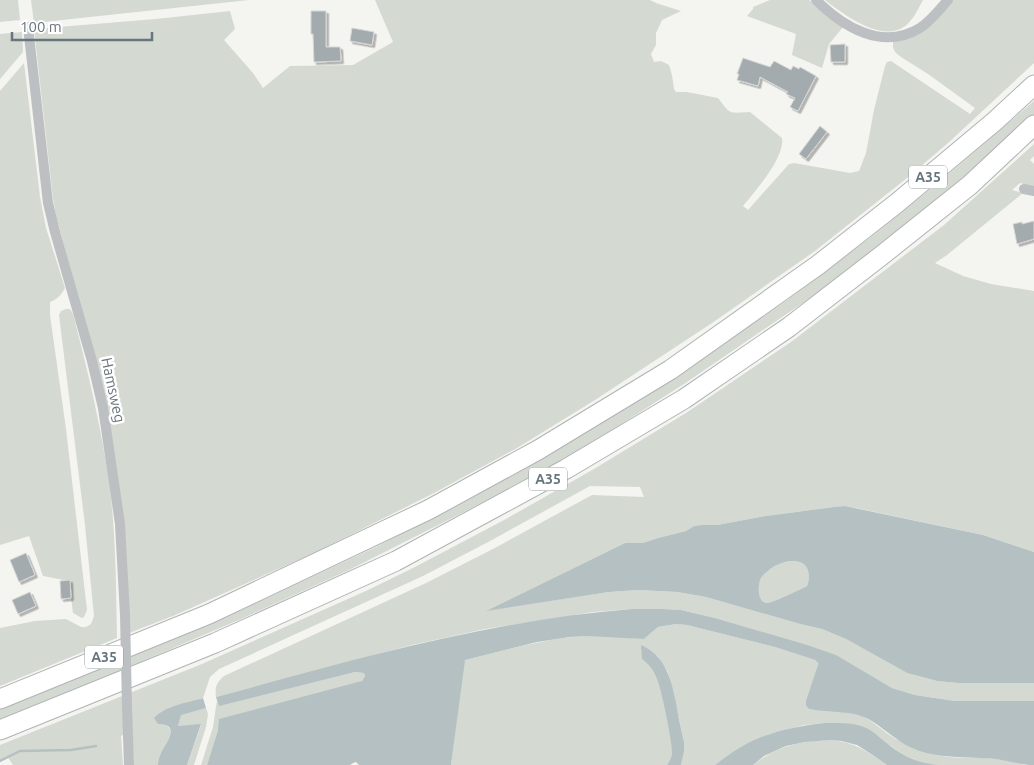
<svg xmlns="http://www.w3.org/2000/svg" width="1034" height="765" viewBox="0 0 1034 765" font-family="Ubuntu,sans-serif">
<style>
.green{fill:#d4d9d1}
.water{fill:#b5c0c3;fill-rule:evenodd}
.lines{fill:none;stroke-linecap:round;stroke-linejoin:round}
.stream{stroke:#b5c0c3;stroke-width:2.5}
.building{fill:#a4abaf;stroke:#d6d6d4;filter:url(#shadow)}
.highway-casing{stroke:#b0b3b6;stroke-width:21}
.street{stroke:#bcc0c2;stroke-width:10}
.highway{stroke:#fff;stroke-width:19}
.street-bridge{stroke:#bcc0c2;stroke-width:10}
.labels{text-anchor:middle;stroke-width:5;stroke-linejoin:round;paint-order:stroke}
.shield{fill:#fff;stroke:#959ea5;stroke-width:1}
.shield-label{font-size:14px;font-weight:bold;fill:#67757e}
.street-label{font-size:15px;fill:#67757e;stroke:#fff}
</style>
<defs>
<filter id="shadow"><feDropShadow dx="2.5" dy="2.5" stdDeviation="0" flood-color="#0004"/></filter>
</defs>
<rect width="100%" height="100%" fill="#f4f4f1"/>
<g class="green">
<polygon points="0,0 18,0 20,20 0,22"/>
<polygon points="31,0 249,0 34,23"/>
<path d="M 375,0 L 650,0 L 656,3 L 681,11 L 662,20 L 656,33 L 656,45 L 651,54 L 654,62 L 661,61 L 669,65 L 672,75 L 674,89 L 676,92 L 687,92 L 718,98 C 731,115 728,113 750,112 L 782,138 C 785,158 755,191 743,206 L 748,210 L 789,164 L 794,163 L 850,173 L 859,171 L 866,153 L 874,110 L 885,66 L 887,62 L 891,61 L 970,114 L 975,108 L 928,74 L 901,57 L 895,52 L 893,47 L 893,41 L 952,0 L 1034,0 L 1034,63 L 948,143 L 907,178 L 815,251 L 712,323 L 595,400 L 517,448 L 434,493 L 314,553 L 173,616 L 129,633 L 99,374 L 56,216 L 53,199 L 34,29 L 156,19 L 230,11 L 235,29 L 224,40 L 253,73 L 263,88 L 290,66 L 353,65 L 393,42 Z"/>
<polygon points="770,0 809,0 829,18 843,27 829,44 822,68 792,55 796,34 747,16 753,9 753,7"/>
<path d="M 825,0 L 923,0 C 918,9 912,23 902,28 C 879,41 843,14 825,0 Z"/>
<polygon points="22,32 23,52 0,79 0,34"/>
<path d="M 24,63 L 40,197 L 46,228 L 65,288 C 61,295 58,299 50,302 L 50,315 L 66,429 L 87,610 L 84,617 L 82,618 L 73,613 L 69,581 L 43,576 L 29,536 L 0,545 L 0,91 Z"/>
<polygon points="1034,101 1034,116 953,186 911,221 820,291 684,384 615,428 562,460 462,513 349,570 241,619 131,666 131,667 0,720 0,708 146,650 269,597 320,573 376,547 473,496 551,453 610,417 787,300 870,238 938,183"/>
<path d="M 1034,144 L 1034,156 L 1030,160 L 1034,164 L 1034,187 L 1020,183 L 1012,190 L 1023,193 L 947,255 L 935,263 L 963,276 L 991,284 L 1034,291 L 1034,552 L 983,535 L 861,509 L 845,506 L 834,507 L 766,516 L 717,525 L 701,525 L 694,526 L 686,531 L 658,538 L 643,543 L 625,543 L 488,610 L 609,592 L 639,590 L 677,592 L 706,597 L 800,624 L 822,629 L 846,639 L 907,673 L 937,681 L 958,683 L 1034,683 L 1034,701 L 955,701 L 915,695 L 892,688 L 835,655 L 715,618 L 681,610 L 662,609 L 632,609 L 593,612 L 485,629 L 412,645 L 216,697 C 215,687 216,683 224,676 L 426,583 L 493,549 L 592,495 L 644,497 L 640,487 L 590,486 L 490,541 L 423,576 L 219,669 L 210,677 L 203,698 L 169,708 L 158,724 C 161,724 167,725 169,728 C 175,735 163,747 161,753 C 159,757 158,761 158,765 L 134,765 L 132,730 L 121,736 L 123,765 L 13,765 L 7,756 L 0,761 L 0,745 L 202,664 L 368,590 L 413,568 L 506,519 L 594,469 L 686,413 L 791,342 L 944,225 Z"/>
<path d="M 66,309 L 70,309 L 73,314 C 88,372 102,430 110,489 C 116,539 116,589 117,638 L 0,686 L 0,628 L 35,621 L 66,619 L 81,627 L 86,627 L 91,624 L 94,616 L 85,525 L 59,315 L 61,311 Z"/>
<path d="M 789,561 C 793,561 798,561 802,563 C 810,567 810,579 807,586 C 801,589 772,603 767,603 C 757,602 757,587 760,580 C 762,576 765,573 768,571 C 774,565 782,563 789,561 Z"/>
<path d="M 676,624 L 687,625 L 775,647 L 815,660 L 818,663 L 818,665 L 809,709 C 826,712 846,709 862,716 C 874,722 883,731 894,738 C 906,745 919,751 933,754 C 949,759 966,757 983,758 C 997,758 1011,761 1024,765 L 938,765 L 925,764 L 902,754 L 891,746 L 824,723 L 804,725 L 770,734 L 743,746 L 715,765 L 681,765 L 684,752 L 684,742 L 673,692 L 668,672 L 657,655 L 642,659 C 648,664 653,669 656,677 C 661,686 674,745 672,754 C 671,758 669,762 667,765 L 451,765 L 464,660 C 504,651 545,638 586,636 C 605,635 625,638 644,639 L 658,627 Z"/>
<polygon points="355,672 364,673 365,676 362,681 218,730 207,765 201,765 213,727 217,700 219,705"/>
<polygon points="206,708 208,714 206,727 194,765 187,765 201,725 178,726 181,714"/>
<path d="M 830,740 C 858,743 865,751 887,765 L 753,765 C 777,746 800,741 830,740 Z"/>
</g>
<g class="water">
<path d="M 845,506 L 983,535 L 1034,552 L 1034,683 L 958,683 L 937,681 L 907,673 L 846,639 L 822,629 L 800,624 L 706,597 L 677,592 L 639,590 L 609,592 L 486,611 L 625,543 L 643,543 L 658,538 L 686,531 L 694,526 L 701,525 L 717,525 L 766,516 L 834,507 ZM 789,561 C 793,561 798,561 802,563 C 810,567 810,579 807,586 C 801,589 772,603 767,603 C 757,602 758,587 760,580 C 762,576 765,573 768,571 C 774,565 782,563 789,561 Z"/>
<path d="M 632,609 L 662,609 L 681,610 L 715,618 L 807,645 L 836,655 L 892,688 L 915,695 L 955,701 L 1034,701 L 1034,765 C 1021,765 1009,761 996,759 C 967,756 938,760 910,747 C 891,738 875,718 854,714 C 839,711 824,712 809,709 L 806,705 L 806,701 L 818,665 L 818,663 L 815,660 L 775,647 L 687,625 L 676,624 L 658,627 L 644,639 L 587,636 L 570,637 L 537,642 L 465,660 L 451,765 L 359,765 L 356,762 L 353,763 L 350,765 L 207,765 L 218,730 L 219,719 L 358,682 L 362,681 L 365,676 L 364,673 L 355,672 L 219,706 L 216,697 C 353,660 490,620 632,609 Z"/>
<path d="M 641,645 C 666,656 671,679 676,703 C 678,716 681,729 684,742 L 684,752 L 681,765 L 667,765 C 669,762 671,758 672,754 C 673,745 661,686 656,677 C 653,669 648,664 642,659 Z"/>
<path d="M 203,698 L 206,708 L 181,715 L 178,726 L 201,724 L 187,765 L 158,765 C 158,761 159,757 161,753 C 163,747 175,735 169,727 C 167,725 161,724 158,724 L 154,718 C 167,705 187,703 203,698 Z"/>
<path d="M 824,723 C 838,723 853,722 866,728 C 873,731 879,737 885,742 C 901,755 917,763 938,765 L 887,765 L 871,754 L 857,745 L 841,741 L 830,740 L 805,742 L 786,746 L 764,756 L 753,765 L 715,765 C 726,757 736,749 748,743 C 772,731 798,726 824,723 Z"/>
</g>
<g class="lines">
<polyline class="stream" points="0,761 20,751 71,750 96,746"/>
</g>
<g class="building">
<polygon points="311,11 326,11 326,47 340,47 341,61 314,62 313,34 311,34"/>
<polygon points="352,28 374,32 372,45 350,41"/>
<polygon points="845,44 845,62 831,62 830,45"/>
<polygon points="743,58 770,67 774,61 791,70 793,66 799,69 800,67 816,76 798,111 790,107 795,98 786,94 788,92 760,77 758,86 737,80 739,74 737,74"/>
<polygon points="820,126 827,132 806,159 799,154"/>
<polygon points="1034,221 1034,239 1017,244 1013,224 1022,222 1022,224"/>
<polygon points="26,553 35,575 19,582 10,560"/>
<polygon points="70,580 71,598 61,599 60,581"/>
<polygon points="30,592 36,606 18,614 12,600"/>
</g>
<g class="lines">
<defs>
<g id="highway">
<polyline points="0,699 209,614 428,510 538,450 670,370 818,265 897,203 995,121 1034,85"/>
<polyline points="0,730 215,643 396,561 566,469 684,399 789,327 881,256 970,185 1034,125"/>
</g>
</defs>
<use href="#highway" class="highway-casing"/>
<g class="street">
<path d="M 816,0 C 843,27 882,51 920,28 C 931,21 939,10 948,0"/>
<polyline points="28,27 48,203 55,232 92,361 103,408 120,524 125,615"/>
<polyline points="1024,189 1034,191"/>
<polyline points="127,707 129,765"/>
</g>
<use href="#highway" class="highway"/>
<polyline class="street-bridge" points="125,615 127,707"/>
</g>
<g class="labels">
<g class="shield">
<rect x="909" y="165.5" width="38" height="23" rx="4"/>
<rect x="529" y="467.5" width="38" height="23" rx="4"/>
<rect x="85" y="645.5" width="38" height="23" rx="4"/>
</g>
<g class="shield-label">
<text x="928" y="182">A35</text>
<text x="548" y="484">A35</text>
<text x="104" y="662">A35</text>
</g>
<g class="street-label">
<text transform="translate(113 390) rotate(78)" y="5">Hamsweg</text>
</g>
</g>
<path d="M12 32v8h140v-8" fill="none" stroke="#67757e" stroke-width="2.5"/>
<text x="20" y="32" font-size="15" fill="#67757e" stroke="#ffffff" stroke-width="4" paint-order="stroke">100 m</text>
</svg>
